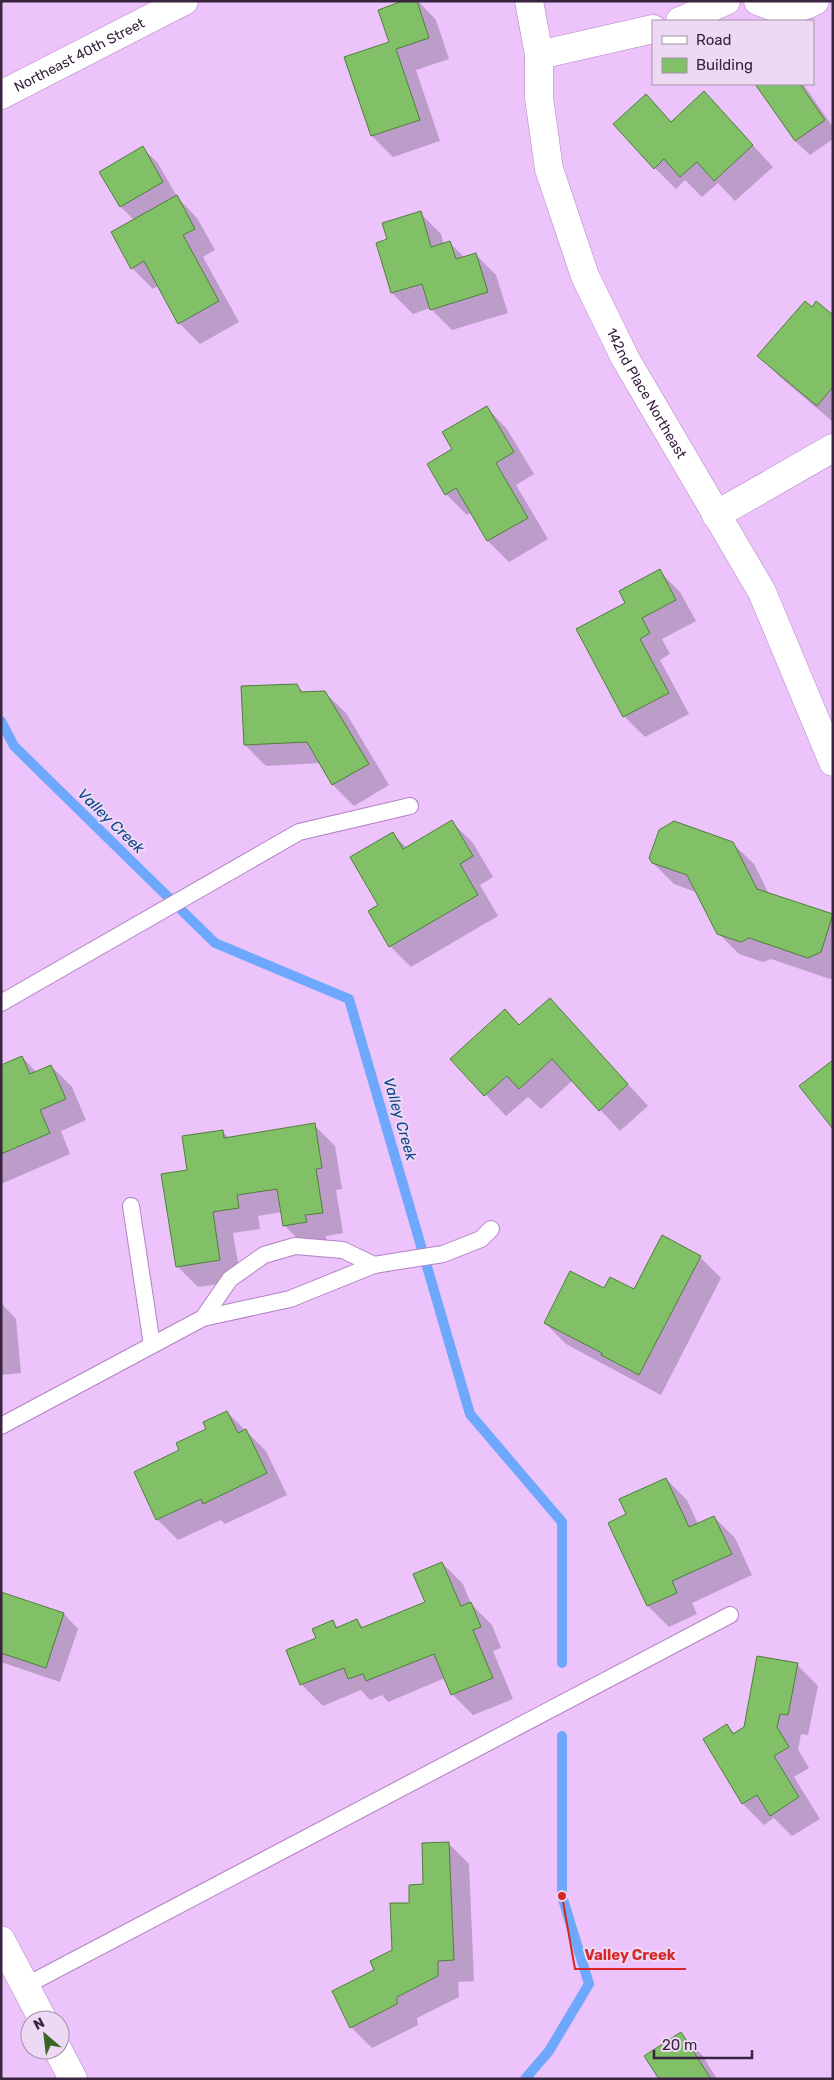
<svg xmlns="http://www.w3.org/2000/svg" width="834" height="2080" viewBox="0 0 834 2080" font-family="Rubik,sans-serif">
<style>
.shadow{fill:#0003}
.lines{fill:none;stroke-linecap:round;stroke-linejoin:round}
.stream{stroke:#6da8fc;stroke-width:10}
.building{fill:#82c067;stroke:#507e3b}
.lane-casing{stroke:#b382c4;stroke-width:18}
.street-casing{stroke:#b382c4;stroke-width:29}
.secondary-casing{stroke:#b382c4;stroke-width:29}
.lane{stroke:#fff;stroke-width:16}
.street{stroke:#fff;stroke-width:28}
.secondary{stroke:#fff;stroke-width:28}
.labels{text-anchor:middle;stroke-width:4;stroke-linejoin:round;paint-order:stroke}
.street-label{font-size:14px;fill:#38243f;stroke:#eed9f5}
.water-label{font-size:15px;font-style:italic;fill:#0a468e;stroke:#eed9f5}
.leader{fill:none;stroke:#d62828;stroke-width:2}
.callout-dot{fill:#d62828;stroke:#eed9f5;stroke-width:2}
.callout-label{font-size:15px;text-anchor:middle;font-weight:bold;fill:#d62828;stroke:#eed9f5;stroke-width:4;stroke-linejoin:round;paint-order:stroke}
</style>
<rect width="100%" height="100%" fill="#ecc3fb"/>
<g class="shadow">
<polygon points="407,1 418,1 436,20 449,59 416,70 440,141 393,157 372,136 346,58 390,43"/>
<polygon points="756,84 803,84 833,127 833,139 810,155 795,141"/>
<polygon points="704,93 773,167 735,201 718,183 702,197 685,180 676,189 655,168 646,96 672,123"/>
<polygon points="142,148 157,162 178,198 197,218 215,250 203,257 239,322 200,344 179,323 159,285 153,289 132,268 134,220 121,207"/>
<polygon points="420,213 441,234 444,245 450,243 464,257 475,254 496,275 508,313 452,330 430,308 413,314 392,293"/>
<polygon points="812,309 833,317 833,422 780,377 759,356"/>
<polygon points="487,408 507,429 534,474 516,485 548,539 509,562 488,541 472,512 467,515 446,494 454,450"/>
<polygon points="659,571 680,592 696,621 662,639 670,654 660,660 689,714 645,737 624,716 627,603"/>
<polygon points="296,685 304,693 324,692 346,713 389,785 354,806 333,785 321,763 266,766 245,745"/>
<polygon points="452,822 473,843 493,877 480,885 498,916 411,967 390,946 393,834 407,848"/>
<polygon points="732,843 754,864 769,894 833,915 833,977 830,979 771,959 763,962 739,954 718,933 696,892 674,884 653,863"/>
<polygon points="550,999 648,1106 620,1131 573,1080 541,1109 528,1097 506,1116 452,1059 505,1010 520,1026"/>
<polygon points="22,1057 37,1073 51,1066 72,1087 86,1120 61,1131 70,1154 1,1184 1,1067"/>
<polygon points="314,1125 335,1146 342,1189 336,1190 343,1233 326,1236 327,1243 305,1246 284,1225 282,1212 258,1216 260,1229 233,1233 241,1281 198,1287 177,1266 189,1171 222,1131 229,1138"/>
<polygon points="700,1257 721,1278 661,1395 566,1344 545,1323 605,1290 635,1291"/>
<polygon points="1,1303 16,1319 21,1373 1,1375"/>
<polygon points="227,1412 266,1451 287,1495 225,1524 221,1520 178,1540 157,1519 181,1451"/>
<polygon points="666,1479 687,1500 698,1524 714,1517 735,1538 752,1575 692,1603 697,1614 669,1627 648,1606"/>
<polygon points="442,1563 463,1584 471,1604 492,1625 501,1648 493,1651 513,1699 473,1715 452,1694 445,1678 388,1702 382,1695 370,1700 361,1690 323,1706 302,1685 288,1650 318,1638 332,1622 339,1628 357,1621 364,1628 427,1603"/>
<polygon points="1,1593 64,1614 78,1629 60,1682 1,1662"/>
<polygon points="797,1665 818,1686 808,1735 801,1734 798,1749 809,1768 794,1777 820,1819 792,1836 774,1818 764,1825 743,1804 704,1739 727,1726 735,1734 745,1728"/>
<polygon points="448,1843 469,1864 474,1981 458,1982 459,1997 417,2018 418,2025 372,2048 351,2027 376,1970 394,1950 411,1904 425,1885"/>
<polygon points="681,2034 702,2055 717,2079 660,2079"/>
</g>
<g class="lines">
<g class="stream">
<polyline points="1,721 14,746 215,943 349,999 470,1414 562,1522 562,1663"/>
<polyline points="525,2079 549,2051 589,1984 562,1896 562,1736"/>
</g>
</g>
<g class="building">
<polygon points="403,1 417,1 429,38 396,49 420,120 371,136 344,57 389,42 378,10"/>
<polygon points="755,84 800,84 825,120 795,141"/>
<polygon points="704,91 753,145 714,181 697,162 680,177 664,159 654,169 613,124 646,94 671,122"/>
<polygon points="143,146 163,182 120,207 99,172"/>
<polygon points="177,195 195,229 183,235 219,301 178,324 144,261 131,269 111,232"/>
<polygon points="421,211 431,247 450,241 456,259 476,253 488,292 430,310 422,284 391,293 376,243 387,239 382,223"/>
<polygon points="805,301 812,307 816,301 833,315 833,387 817,406 757,356"/>
<polygon points="487,406 514,452 496,463 528,518 487,541 456,488 445,495 427,464 452,449 442,432"/>
<polygon points="660,569 676,600 642,618 650,633 640,639 669,693 623,717 576,629 625,603 619,591"/>
<polygon points="297,684 301,692 325,691 369,764 332,785 307,742 244,745 241,686"/>
<polygon points="452,820 473,856 460,864 478,895 389,947 368,911 378,905 350,857 393,832 403,849"/>
<polygon points="674,821 733,842 757,889 833,914 821,952 808,958 749,938 741,942 717,934 687,875 652,863 649,858 659,830"/>
<polygon points="550,998 628,1084 599,1111 552,1059 519,1089 507,1076 484,1096 450,1059 505,1009 519,1025"/>
<polygon points="22,1056 30,1074 51,1065 66,1099 40,1110 50,1133 1,1154 1,1065"/>
<polygon points="833,1060 833,1129 799,1086"/>
<polygon points="315,1123 322,1168 316,1169 323,1213 305,1215 307,1222 283,1226 277,1189 237,1195 239,1208 213,1212 220,1260 176,1267 161,1174 187,1170 182,1136 223,1130 224,1138"/>
<polygon points="662,1235 701,1256 639,1375 601,1355 602,1353 544,1323 570,1271 604,1288 610,1277 634,1289"/>
<polygon points="227,1411 238,1433 246,1429 267,1473 203,1504 201,1499 156,1520 134,1472 179,1450 176,1443 206,1429 203,1422"/>
<polygon points="666,1478 689,1527 714,1516 732,1554 672,1581 677,1593 647,1606 608,1523 626,1514 619,1499"/>
<polygon points="442,1562 461,1606 471,1602 481,1627 473,1630 493,1678 451,1695 434,1654 366,1681 363,1674 348,1679 344,1668 300,1685 286,1650 316,1638 312,1629 333,1620 336,1628 357,1619 361,1628 425,1602 413,1574"/>
<polygon points="1,1592 64,1613 46,1668 1,1653"/>
<polygon points="757,1656 798,1663 788,1715 780,1714 777,1727 789,1747 774,1756 799,1797 770,1816 757,1795 742,1804 703,1739 727,1724 733,1734 744,1727"/>
<polygon points="449,1842 454,1960 438,1961 438,1976 397,1997 397,2004 350,2028 332,1991 374,1970 370,1961 392,1950 390,1903 409,1903 409,1885 423,1884 422,1843"/>
<polygon points="681,2032 711,2079 659,2079 644,2056"/>
</g>
<g class="lines">
<defs>
<g id="lane">
<polyline points="1,1003 299,832 410,806"/>
<polyline points="131,1206 152,1345"/>
<polyline points="203,1318 290,1299 374,1265"/>
<polyline points="1,1426 203,1318 230,1279 264,1255 295,1246 343,1250 374,1265 443,1254 481,1239 491,1229"/>
<polyline points="25,1986 730,1615"/>
</g>
<g id="street">
<path id="s1" d="M 529,1 L 539,55 L 539,98 L 549,169 L 585,276 L 625,358 L 762,592 L 833,762"/>
<path d="M 758,1 C 778,10 796,12 815,1"/>
<polyline points="680,21 726,1"/>
<polyline points="539,55 653,29"/>
<polyline points="716,515 833,448"/>
</g>
<g id="secondary">
<path id="s2" d="M 1,95 L 184,1"/>
<polyline points="1,1940 43,2020"/>
<polyline points="58,2050 73,2079"/>
</g>
</defs>
<use href="#lane" class="lane-casing"/>
<use href="#street" class="street-casing"/>
<use href="#secondary" class="secondary-casing"/>
<use href="#lane" class="lane"/>
<use href="#street" class="street"/>
<use href="#secondary" class="secondary"/>
</g>
<g class="labels">
<g class="street-label">
<text dy="5" stroke="none"><textPath href="#s2" startOffset="88">Northeast 40th Street</textPath></text>
<text dy="5" stroke="none"><textPath href="#s1" startOffset="415">142nd Place Northeast</textPath></text>
</g>
<g class="water-label">
<text transform="translate(111 821) rotate(44)" y="5">Valley Creek</text>
<text transform="translate(400 1119) rotate(74)" y="5">Valley Creek</text>
</g>
</g>
<path class="leader" d="M562 1896L575 1969H686"/>
<circle class="callout-dot" cx="562" cy="1896" r="5"/>
<g class="callout-label">
<text x="630" y="1960">Valley Creek</text>
</g>
<rect width="834" height="2080" fill="none" stroke="#38243f" stroke-width="5"/>
<rect x="652" y="20" width="162" height="65" fill="#eed9f5" stroke="#a591ac"/>
<rect x="662" y="36" width="25" height="8" fill="#ffffff" stroke="#a591ac"/>
<text x="696" y="45" font-size="15" fill="#38243f">Road</text>
<rect x="662" y="58" width="25" height="15" fill="#82c067" stroke="#a591ac"/>
<text x="696" y="70" font-size="15" fill="#38243f">Building</text>
<g transform="translate(45 2035) rotate(332)"><circle r="24" fill="#eed9f5" stroke="#a591ac"/>
<path d="M0-4L9 19L0 12L-9 19Z" fill="#396624"/>
<text y="-8" font-size="14" font-weight="bold" text-anchor="middle" fill="#38243f">N</text>
</g>
<path d="M654 2050v8h98v-8" fill="none" stroke="#38243f" stroke-width="2.5"/>
<text x="662" y="2050" font-size="15" fill="#38243f" stroke="#eed9f5" stroke-width="4" paint-order="stroke">20 m</text>
</svg>
